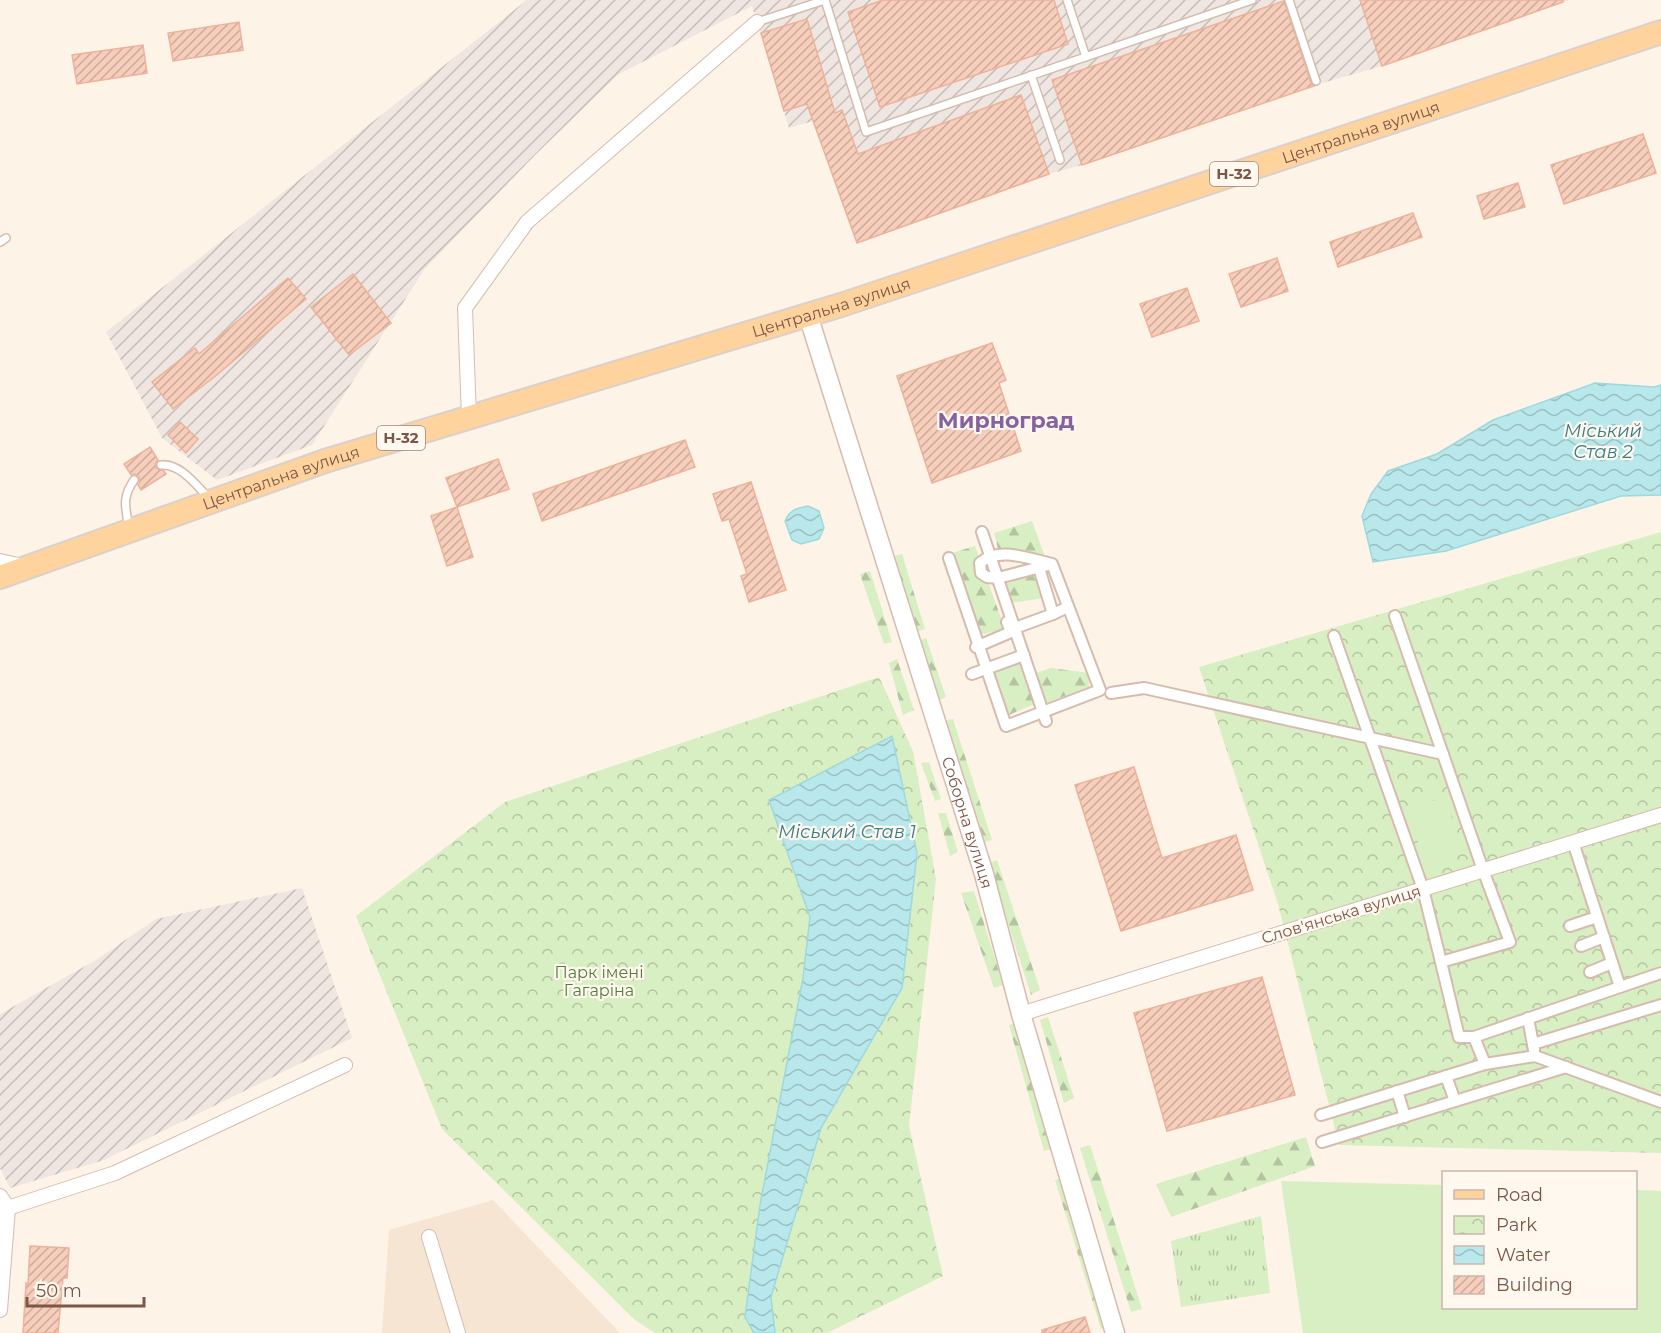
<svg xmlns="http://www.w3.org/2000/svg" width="1661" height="1333" viewBox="0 0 1661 1333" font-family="Montserrat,sans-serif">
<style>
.residential{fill:#f7e5d4}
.industrial{fill:url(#industrial-furrows)}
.grass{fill:url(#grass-tufts)}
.forest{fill:url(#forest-firs)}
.park{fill:url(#park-crowns)}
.pitch{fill:#d8eec3}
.water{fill:url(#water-waves);stroke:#9dd9de;stroke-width:1.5}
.building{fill:url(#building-hatch);stroke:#ecb39a;stroke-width:1.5}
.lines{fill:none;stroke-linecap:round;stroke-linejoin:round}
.service-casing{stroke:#d5bcae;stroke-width:10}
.pedestrian-casing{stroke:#d5bcae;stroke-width:14}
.minor-casing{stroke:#d5bcae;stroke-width:16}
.tertiary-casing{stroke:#d5bcae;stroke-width:21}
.primary-casing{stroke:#dad0cc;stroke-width:26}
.service{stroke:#fff;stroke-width:7}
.pedestrian{stroke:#fff;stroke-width:10}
.minor{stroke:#fff;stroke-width:14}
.tertiary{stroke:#fff;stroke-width:18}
.primary{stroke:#ffd39d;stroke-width:22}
.labels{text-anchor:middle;stroke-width:4.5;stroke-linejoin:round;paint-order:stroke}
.shield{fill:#fff8ef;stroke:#a3877a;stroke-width:1.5}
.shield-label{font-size:15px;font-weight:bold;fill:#7c5648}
.street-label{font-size:16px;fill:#7c5648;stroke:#fff8ef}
.park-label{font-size:16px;fill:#547d3c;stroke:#fff8ef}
.water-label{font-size:18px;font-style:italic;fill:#397c82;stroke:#fff8ef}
.district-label{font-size:22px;font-weight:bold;fill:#86639f;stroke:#fff8ef}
</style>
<defs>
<pattern id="industrial-furrows" width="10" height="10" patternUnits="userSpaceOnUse" patternTransform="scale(1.5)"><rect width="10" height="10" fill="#efe6e1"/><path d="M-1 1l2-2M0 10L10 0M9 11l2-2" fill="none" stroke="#c7bdb8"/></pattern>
<pattern id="grass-tufts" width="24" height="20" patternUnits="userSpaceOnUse" patternTransform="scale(1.5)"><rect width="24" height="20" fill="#d8eec3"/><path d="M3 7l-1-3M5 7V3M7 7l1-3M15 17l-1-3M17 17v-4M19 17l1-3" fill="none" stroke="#b4c4a0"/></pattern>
<pattern id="forest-firs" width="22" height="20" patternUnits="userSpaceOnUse" patternTransform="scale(1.5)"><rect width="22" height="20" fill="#d8eec3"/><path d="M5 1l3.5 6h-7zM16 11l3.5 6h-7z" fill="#b4c4a0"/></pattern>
<pattern id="park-crowns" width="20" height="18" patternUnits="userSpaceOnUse" patternTransform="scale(1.5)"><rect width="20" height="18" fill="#d8eec3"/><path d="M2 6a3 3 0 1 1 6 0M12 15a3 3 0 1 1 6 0" fill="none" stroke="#b4c4a0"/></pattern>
<pattern id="water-waves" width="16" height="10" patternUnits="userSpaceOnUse" patternTransform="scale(1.5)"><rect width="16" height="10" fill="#b8e8eb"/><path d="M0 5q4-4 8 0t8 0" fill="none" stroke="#9bbfc0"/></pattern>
<pattern id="building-hatch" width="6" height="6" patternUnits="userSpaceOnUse" patternTransform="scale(1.5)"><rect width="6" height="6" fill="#f7cebb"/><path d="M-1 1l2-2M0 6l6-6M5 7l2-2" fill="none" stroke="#cdaa9a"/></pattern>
</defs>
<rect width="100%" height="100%" fill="#fef3e7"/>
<polygon class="residential" points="493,1200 620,1333 382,1333 389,1230"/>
<g class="industrial">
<polygon points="527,0 1570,0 1382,66 1319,84 1082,165 1049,174 857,243 813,121 789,128 752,6 619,74 536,154 424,270 312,445 217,480 162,438 106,332"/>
<polygon points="302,888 352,1038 104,1160 10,1188 0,1168 0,1014 96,960 156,919"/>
</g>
<polygon class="grass" points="1261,1216 1270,1293 1181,1307 1171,1241"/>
<g class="forest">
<polygon points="1032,521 1045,557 998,549 994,533"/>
<polygon points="975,546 1005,629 979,635 952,553"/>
<polygon points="902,554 925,629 916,632 890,557"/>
<polygon points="870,571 892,642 884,644 860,574"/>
<polygon points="1038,574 1045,598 1011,603 1005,583"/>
<polygon points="926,638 946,697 936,702 918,641"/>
<polygon points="897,659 914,710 903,715 889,663"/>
<polygon points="1019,663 1034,704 1009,715 993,674"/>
<polygon points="1051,668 1089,673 1089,687 1043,704 1036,673"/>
<polygon points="953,719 992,840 982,843 942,721"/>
<polygon points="929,762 941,799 935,801 921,763"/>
<polygon points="938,813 946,813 958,852 950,856"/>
<polygon points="997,860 1040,990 1031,995 989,863"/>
<polygon points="974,891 1003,985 994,988 961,893"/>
<polygon points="1048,1017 1074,1098 1064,1103 1040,1020"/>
<polygon points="1015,1023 1053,1149 1044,1151 1009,1025"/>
<polygon points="1306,1137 1315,1166 1171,1217 1156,1184"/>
<polygon points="1090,1145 1142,1309 1131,1312 1080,1148"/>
<polygon points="1065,1178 1111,1326 1101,1329 1055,1180"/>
</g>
<g class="park">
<polygon points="1661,532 1661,1153 1339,1145 1278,904 1199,667"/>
<polygon points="879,677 913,751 936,879 909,1126 943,1276 827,1333 775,1333 771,1297 821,1128 902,988 769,800 810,917 803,978 760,1205 745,1317 754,1333 655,1333 635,1320 442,1129 356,916 505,802"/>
</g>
<g class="pitch">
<polygon points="1427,798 1434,801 1445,798 1464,853 1451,858 1450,861 1425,866 1408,808 1419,805 1423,799"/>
<polygon points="1281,1181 1443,1185 1444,1308 1636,1308 1636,1190 1661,1191 1661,1333 1303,1333"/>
</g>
<g class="water">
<polygon points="1595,383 1654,387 1661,385 1661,495 1621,496 1446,551 1373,562 1362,516 1371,494 1388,471 1437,454 1493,420"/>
<path d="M 808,506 L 819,511 L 824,528 L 819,539 L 801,544 L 792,540 L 785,521 C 790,510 796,508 808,506 Z"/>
<polygon points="892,736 917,853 902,988 821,1128 771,1297 775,1333 754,1333 745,1317 760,1205 803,978 810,917 769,800"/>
</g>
<g class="building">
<polygon points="883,0 1054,0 1068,44 880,107 848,12"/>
<polygon points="1360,0 1563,0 1563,2 1382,66"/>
<polygon points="1284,1 1311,83 1314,86 1082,165 1052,80"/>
<polygon points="807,19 835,113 842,110 858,154 1021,95 1049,174 857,243 807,104 784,111 761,33"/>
<polygon points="239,22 243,50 173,61 168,33"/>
<polygon points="143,45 147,73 77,84 72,55"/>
<polygon points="1643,134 1656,173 1564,204 1551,165"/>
<polygon points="1518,183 1525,207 1484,219 1477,196"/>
<polygon points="1413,213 1422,237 1338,267 1330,242"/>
<polygon points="1277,258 1288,291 1241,307 1229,274"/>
<polygon points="353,274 391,323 349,355 311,307"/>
<polygon points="288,278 306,299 218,374 173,409 152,382 195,348 199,354"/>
<polygon points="1187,288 1199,321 1152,337 1140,304"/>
<polygon points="992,343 1006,380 999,383 1021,451 932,483 897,376"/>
<polygon points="180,422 198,439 186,453 168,435"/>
<polygon points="685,440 695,467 542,521 533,494"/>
<polygon points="150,447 158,460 155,464 156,468 164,471 166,474 141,490 138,485 140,481 139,477 135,474 131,475 124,464"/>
<polygon points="498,459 509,489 457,507 446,478"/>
<polygon points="751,482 786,590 749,602 741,576 747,574 729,519 722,521 713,494"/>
<polygon points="457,507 473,557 447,566 431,516"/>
<polygon points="1134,767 1162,858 1236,835 1253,890 1121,931 1075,785"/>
<polygon points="1262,977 1295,1095 1167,1131 1134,1013"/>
<polygon points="30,1246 69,1248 67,1278 63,1278 58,1333 23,1333 26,1283 28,1284"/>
<polygon points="1085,1317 1090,1333 1042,1333 1042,1330"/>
</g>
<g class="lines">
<defs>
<g id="service">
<polyline points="825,0 866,132 1252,0"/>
<polyline points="1067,0 1086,57"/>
<polyline points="1289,0 1316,81"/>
<polyline points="757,22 825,0"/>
<polyline points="1031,75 1060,160"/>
<polyline points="0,242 6,238"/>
<path d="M 161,465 C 180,463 196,485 209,498"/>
<path d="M 129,529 C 126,508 121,499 134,480"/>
</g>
<g id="pedestrian">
<polyline points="982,532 1046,721"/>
<path d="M 949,558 L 1006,726 L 1100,690 L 1052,564 C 1030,559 999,546 980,563 L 981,573 L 987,577 L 998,578 L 1052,564"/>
<polyline points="1039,568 1053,614 1068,607"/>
<polyline points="1015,628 1053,614"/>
<polyline points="1334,636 1423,889 1441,962"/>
<polyline points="976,647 1011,632 1007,622"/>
<polyline points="972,674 1024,655"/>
<polyline points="1111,693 1144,688 1443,754"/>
<polyline points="1570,926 1597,917"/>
<polyline points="1581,946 1604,937"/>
<polyline points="1590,972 1612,963"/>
<polyline points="1620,987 1661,973"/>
<polyline points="1528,1018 1534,1050"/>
<polyline points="1474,1037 1620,987 1573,842"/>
<polyline points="1533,1044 1661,1005"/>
<polyline points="1485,1064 1535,1056 1661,1102"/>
<polyline points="1446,1076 1455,1101"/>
<polyline points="1397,1091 1405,1117"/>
<polyline points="1321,1115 1485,1064 1474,1037 1459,1037 1441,962 1510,942 1483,870 1395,616"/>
<polyline points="1322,1142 1566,1067"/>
</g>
<g id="minor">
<polyline points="469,418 465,308 527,222 757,22"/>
<polyline points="0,561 22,566"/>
<polyline points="1021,1014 1661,815"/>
<polyline points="0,1196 8,1208 0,1310"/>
<polyline points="0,1216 8,1208 115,1173 345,1065"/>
<polyline points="429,1237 458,1333"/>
</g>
<g id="tertiary">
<path id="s1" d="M 808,315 L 984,874 L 1021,1014 L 1115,1333"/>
</g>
<g id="primary">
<path id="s2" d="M 0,577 L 325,461 L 841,305 L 1661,32"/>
</g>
</defs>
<use href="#service" class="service-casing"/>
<use href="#pedestrian" class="pedestrian-casing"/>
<use href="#minor" class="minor-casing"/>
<use href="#tertiary" class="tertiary-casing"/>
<use href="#primary" class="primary-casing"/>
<use href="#service" class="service"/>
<use href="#pedestrian" class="pedestrian"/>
<use href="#minor" class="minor"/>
<use href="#tertiary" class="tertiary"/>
<use href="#primary" class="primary"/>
</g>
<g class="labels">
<g class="shield">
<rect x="1210" y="162" width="48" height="24" rx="4.5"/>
<rect x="377" y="426" width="48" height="24" rx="4.5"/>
</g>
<g class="shield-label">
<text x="1234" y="179">Н-32</text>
<text x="401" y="443">Н-32</text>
</g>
<g class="street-label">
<text dy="6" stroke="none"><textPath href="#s2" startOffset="1432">Центральна вулиця</textPath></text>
<text dy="6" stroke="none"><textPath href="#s2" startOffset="874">Центральна вулиця</textPath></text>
<text dy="6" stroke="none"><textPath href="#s2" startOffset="298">Центральна вулиця</textPath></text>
<text dy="6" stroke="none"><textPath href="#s1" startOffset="532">Соборна вулиця</textPath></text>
<text transform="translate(1341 914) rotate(-17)" y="6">Слов'янська вулиця</text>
</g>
<g class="park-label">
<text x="599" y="978">Парк імені<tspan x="599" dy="18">Гагаріна</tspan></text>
</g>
<g class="water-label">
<text x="1603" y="437">Міський<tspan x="1603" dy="21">Став 2</tspan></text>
<text x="847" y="838">Міський Став 1</text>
</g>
<g class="district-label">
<text x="1006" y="428">Мирноград</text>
</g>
</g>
<rect x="1442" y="1171" width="195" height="138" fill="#fff8ef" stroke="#cbb7ac" stroke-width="1.5"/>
<rect x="1454" y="1190" width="30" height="9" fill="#ffd39d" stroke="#cbb7ac" stroke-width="1.5"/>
<text x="1496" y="1201" font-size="18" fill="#7c5648">Road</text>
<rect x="1454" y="1216" width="30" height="18" fill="url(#park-crowns)" stroke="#cbb7ac" stroke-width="1.5"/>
<text x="1496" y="1231" font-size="18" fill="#7c5648">Park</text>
<rect x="1454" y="1246" width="30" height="18" fill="url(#water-waves)" stroke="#cbb7ac" stroke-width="1.5"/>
<text x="1496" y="1261" font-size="18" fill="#7c5648">Water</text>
<rect x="1454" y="1276" width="30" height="18" fill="url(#building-hatch)" stroke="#cbb7ac" stroke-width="1.5"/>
<text x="1496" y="1291" font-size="18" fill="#7c5648">Building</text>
<path d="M27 1297v9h117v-9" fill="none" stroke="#7c5648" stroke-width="3"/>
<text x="36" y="1297" font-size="18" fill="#7c5648" stroke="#fff8ef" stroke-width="4.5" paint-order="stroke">50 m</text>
</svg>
